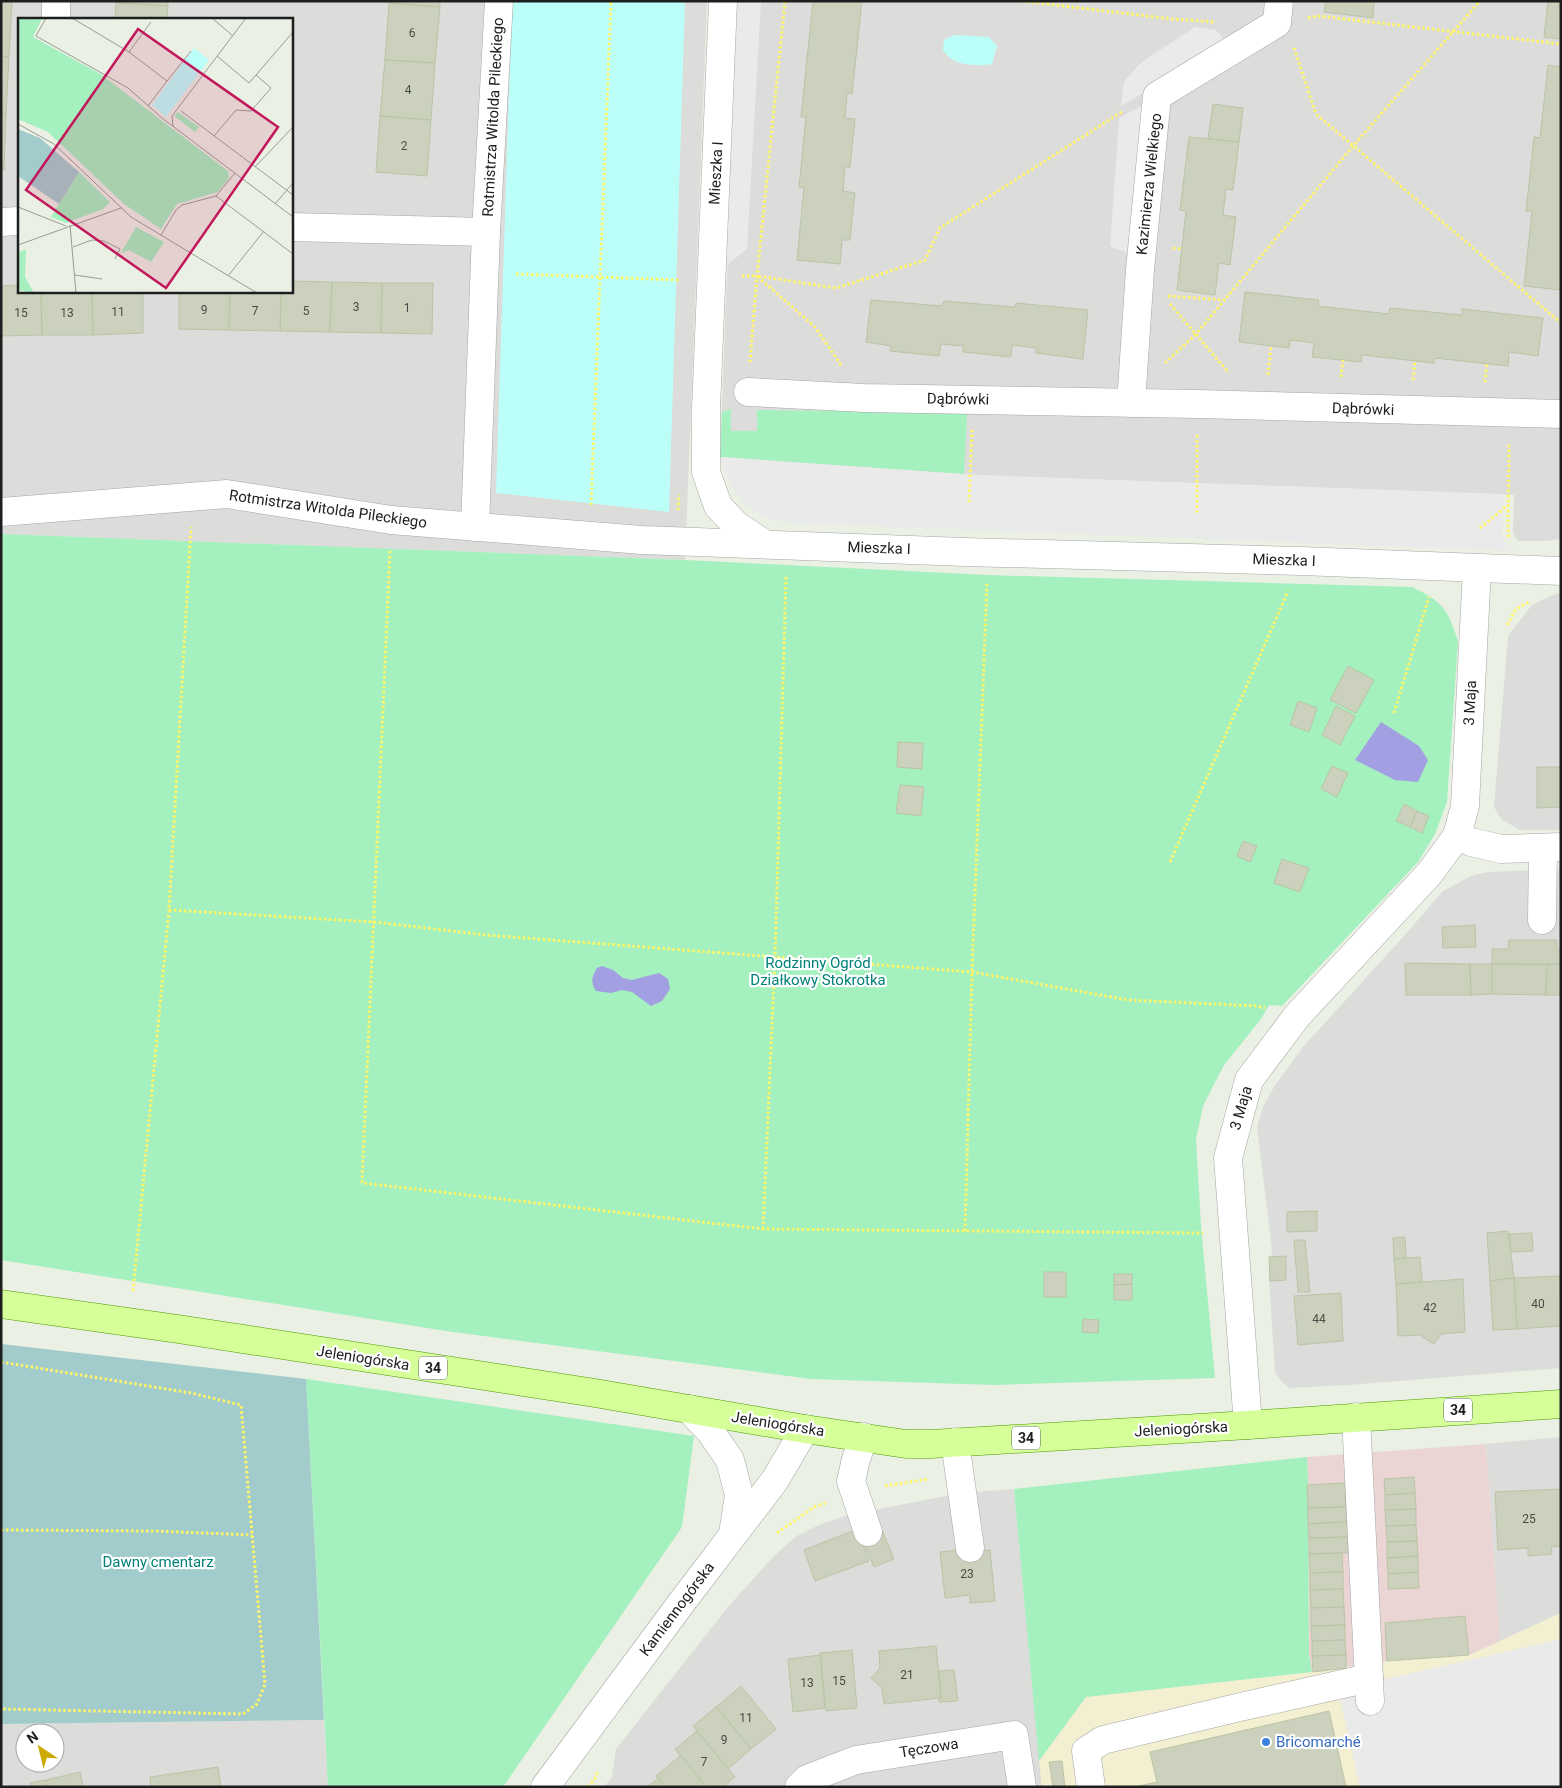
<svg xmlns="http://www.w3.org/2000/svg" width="1562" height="1788" viewBox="0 0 1562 1788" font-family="Roboto,sans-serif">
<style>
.residential{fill:#dcdcdb;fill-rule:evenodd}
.commercial{fill:#f3efd1}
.industrial{fill:#ead5d4}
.grass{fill:#a4f0be}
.cemetery{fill:#a2cccb}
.park{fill:#bcfff9}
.parking{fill:#eaeaea}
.water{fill:#a39fe3}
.building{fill:#cbd1bc;stroke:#bbc4a4}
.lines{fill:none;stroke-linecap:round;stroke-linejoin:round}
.minor-casing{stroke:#a5a5a5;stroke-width:29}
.major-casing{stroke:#4c9900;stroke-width:29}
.path{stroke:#fff566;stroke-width:3;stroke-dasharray:2.5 2.5;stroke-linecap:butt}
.minor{stroke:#fff;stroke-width:28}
.major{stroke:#d6ff9a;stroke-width:28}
.shop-dot{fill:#3f7fe0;stroke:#fff;stroke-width:2}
.labels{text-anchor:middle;stroke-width:4.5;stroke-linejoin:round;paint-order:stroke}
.number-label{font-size:12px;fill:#494b46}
.shield{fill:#fff;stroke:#626262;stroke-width:1}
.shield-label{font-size:14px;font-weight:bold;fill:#1e1e1e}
.street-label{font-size:15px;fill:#1e1e1e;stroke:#fff}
.park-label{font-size:15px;fill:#018278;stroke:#fff}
.shop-label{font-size:15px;fill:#366cbe;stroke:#fff;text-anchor:start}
.inset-road{fill:none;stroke:#989c94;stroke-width:1}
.view{fill:#c2185b;fill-opacity:0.15;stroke:#c2185b;stroke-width:2.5}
.inset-edge{fill:none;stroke:#1e1e1e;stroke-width:2.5}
</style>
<rect width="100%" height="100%" fill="#eaf0e3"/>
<g class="residential">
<path d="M 1,1 L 707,1 L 685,560 L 1,534 ZM 19,19 L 291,19 L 291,291 L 19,291 Z"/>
<polygon points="738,1 1561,1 1561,539 1544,541 1518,541 1513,533 1514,495 976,475 720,457"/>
<polygon points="1558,593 1561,593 1561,830 1520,830 1501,819 1494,807 1508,636 1532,605"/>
<polygon points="1559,864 1561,864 1561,1368 1348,1385 1289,1388 1282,1382 1275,1372 1269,1280 1272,1250 1257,1127 1263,1107 1274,1087 1303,1047 1404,936 1443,891 1471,876 1488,872 1559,869"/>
<polygon points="1561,1437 1561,1613 1500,1641 1486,1444"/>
<polygon points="1014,1489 1042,1787 604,1787 612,1777 616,1749 728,1607 774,1556 795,1537 823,1523 853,1514 962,1493"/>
<path d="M 324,1720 L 328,1787 L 1,1787 L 1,1724 ZM 25,1733 L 55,1733 L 55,1763 L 25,1763 Z"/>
</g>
<polygon class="commercial" points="1561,1613 1561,1787 1042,1787 1039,1761 1086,1697 1312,1672 1387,1661 1469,1655"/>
<polygon class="industrial" points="1486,1444 1500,1641 1469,1655 1387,1661 1312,1672 1309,1655 1308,1481 1307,1457"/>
<g class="grass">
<polygon points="731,409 731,431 757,431 757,410 967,413 964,474 720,457 722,412"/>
<path d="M 1,534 L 685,560 L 987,575 L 1412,587 C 1443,602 1447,608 1458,641 L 1447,802 L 1435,834 L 1418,862 L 1282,1006 L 1269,1005 L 1261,1019 L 1224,1065 L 1203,1106 L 1196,1139 L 1201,1226 L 1215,1378 L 994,1385 L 811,1379 L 446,1331 L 1,1260 Z"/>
<polygon points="306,1379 694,1436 682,1527 503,1787 328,1787"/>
<polygon points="1307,1457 1308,1481 1309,1655 1312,1672 1086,1697 1039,1761 1014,1489"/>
</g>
<polygon class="cemetery" points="1,1344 306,1379 324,1720 1,1724"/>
<g class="park">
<polygon points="512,1 685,1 669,512 496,493"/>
<path d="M 954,35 L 989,37 L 997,46 L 992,64 C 983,66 962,65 955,61 C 950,59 946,54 943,50 L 944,40 Z"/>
</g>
<g class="parking">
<polygon points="738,1 761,1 747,249 727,265"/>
<polygon points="1195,27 1216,30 1224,40 1155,81 1147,91 1121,106 1124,82 1133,71 1143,61"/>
<polygon points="1145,104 1132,255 1110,246 1119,118"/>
<polygon points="720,457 976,475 1504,494 1502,536 1506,544 1515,551 790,523 764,517 743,503 729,482"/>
<polygon points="1561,1639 1561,1787 1360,1787 1338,1690"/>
</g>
<g class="water">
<polygon points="1381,722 1419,746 1428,760 1418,782 1395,780 1355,760"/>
<path d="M 602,966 L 613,970 L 623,978 L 632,980 L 659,973 L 668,979 L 670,989 L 662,1001 L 651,1006 L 632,992 L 622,990 L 611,993 L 596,991 C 590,982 592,976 597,968 Z"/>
</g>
<g class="building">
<polygon points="1,1 12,1 9,57 1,57"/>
<polygon points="116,1 168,1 168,6 116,3"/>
<polygon points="389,1 440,1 440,7 389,3"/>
<polygon points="813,1 862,1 852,94 847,93 845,118 855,119 850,167 845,167 843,191 855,193 850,240 842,240 840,264 797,260 804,188 799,187 806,117 801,117"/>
<polygon points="1326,1 1374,1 1373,18 1324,12"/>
<polygon points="1548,1 1561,1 1561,39 1544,37"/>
<polygon points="116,3 168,6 167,19 115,19"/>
<polygon points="389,3 440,7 435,63 385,60"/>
<polygon points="1,57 9,57 6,114 1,113"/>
<polygon points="385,60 435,63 431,120 380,116"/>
<polygon points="1548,65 1561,67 1561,290 1524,286 1532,211 1526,211 1534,137 1540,138"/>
<polygon points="1213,104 1243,108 1239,142 1208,139"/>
<polygon points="1,113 6,114 4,170 1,170"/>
<polygon points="380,116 431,120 427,176 376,172"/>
<polygon points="1189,137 1239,142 1233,190 1226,189 1223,215 1236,217 1230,265 1219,263 1215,295 1177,290 1186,211 1180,210"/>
<polygon points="291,281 332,282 330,332 280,331 281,291 291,291"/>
<polygon points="332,282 382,283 381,333 330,332"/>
<polygon points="382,283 433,283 432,334 381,333"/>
<polygon points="19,285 19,291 41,291 42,335 1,336 1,286"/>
<polygon points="41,291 92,291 93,335 42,335"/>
<polygon points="92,291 143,291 143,333 93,335"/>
<polygon points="179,291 230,291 229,330 179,329"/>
<polygon points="230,291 281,291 280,331 229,330"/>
<polygon points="1245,292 1319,300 1318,306 1389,314 1390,308 1462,315 1462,309 1543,318 1538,356 1509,352 1508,366 1435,358 1434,363 1362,355 1361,362 1312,357 1314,343 1290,340 1289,348 1239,342"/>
<polygon points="871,300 942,306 944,301 1015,307 1016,303 1088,310 1083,359 1036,353 1036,348 1012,345 1011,357 963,352 963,346 941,344 939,356 890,351 891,346 866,342"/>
<polygon points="1348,666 1374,680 1356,713 1330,700"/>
<polygon points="1298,701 1317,708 1309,732 1290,725"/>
<polygon points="1336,706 1355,716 1340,745 1322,735"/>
<polygon points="898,742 923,743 922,769 897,767"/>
<polygon points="1332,766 1348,773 1337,797 1321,789"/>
<polygon points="1537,767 1561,767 1561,807 1537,808"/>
<polygon points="900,785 924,787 921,816 896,813"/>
<polygon points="1404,804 1417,811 1410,827 1396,821"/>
<polygon points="1417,811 1429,816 1422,833 1410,827"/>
<polygon points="1243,841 1257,846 1250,862 1237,856"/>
<polygon points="1282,859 1309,868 1300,892 1274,883"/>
<polygon points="1475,925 1476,947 1443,948 1442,927"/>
<polygon points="1509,940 1557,940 1557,950 1561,950 1561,964 1492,964 1492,949 1508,949"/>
<polygon points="1405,963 1470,964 1471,995 1406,995"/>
<polygon points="1470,964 1492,964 1492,994 1471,995"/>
<polygon points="1492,964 1547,965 1546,995 1492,994"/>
<polygon points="1561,964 1561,995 1546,995 1547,965"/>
<polygon points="1317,1211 1317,1231 1287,1232 1287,1212"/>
<polygon points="1508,1231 1514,1278 1490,1281 1487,1233"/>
<polygon points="1532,1233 1533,1251 1511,1252 1509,1234"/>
<polygon points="1405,1237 1406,1258 1394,1259 1393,1238"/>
<polygon points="1294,1240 1305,1240 1310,1292 1298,1292"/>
<polygon points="1286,1256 1286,1280 1270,1281 1269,1257"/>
<polygon points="1420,1257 1422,1282 1396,1284 1394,1259"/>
<rect x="1044" y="1272" width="22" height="25"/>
<polygon points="1114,1274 1132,1274 1132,1284 1114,1285"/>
<polygon points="1560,1276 1561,1326 1517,1329 1514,1278"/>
<polygon points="1514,1278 1517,1329 1493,1330 1490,1281"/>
<polygon points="1463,1279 1465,1332 1441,1334 1434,1344 1422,1337 1422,1335 1398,1336 1396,1284"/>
<polygon points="1132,1284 1132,1300 1114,1300 1114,1285"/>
<polygon points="1341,1293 1343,1341 1298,1345 1294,1296"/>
<polygon points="1083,1319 1099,1320 1098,1333 1082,1332"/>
<polygon points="1414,1477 1415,1493 1385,1495 1384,1479"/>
<polygon points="1345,1483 1346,1507 1308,1508 1307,1485"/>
<polygon points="1561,1489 1561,1546 1551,1547 1552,1554 1528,1556 1528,1548 1498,1550 1495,1492"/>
<polygon points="1415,1493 1416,1509 1385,1510 1385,1495"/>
<polygon points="1346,1507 1347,1522 1308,1524 1308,1508"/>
<polygon points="1416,1509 1416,1525 1386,1526 1385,1510"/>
<polygon points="1347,1522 1348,1537 1309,1538 1308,1524"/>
<polygon points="1416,1525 1417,1541 1387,1542 1386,1526"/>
<polygon points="881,1528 894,1559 874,1567 861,1536"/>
<polygon points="857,1529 869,1561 815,1581 804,1550"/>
<polygon points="1348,1537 1348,1553 1309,1554 1309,1538"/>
<polygon points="1417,1541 1418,1556 1387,1558 1387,1542"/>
<polygon points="967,1549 967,1553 990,1550 995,1601 970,1603 970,1595 945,1598 940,1552"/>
<polygon points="1342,1553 1343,1572 1310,1573 1309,1554"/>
<polygon points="1418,1556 1418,1572 1388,1574 1387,1558"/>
<polygon points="1343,1572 1343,1589 1310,1590 1310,1573"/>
<polygon points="1418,1572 1419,1588 1388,1589 1388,1574"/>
<polygon points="1343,1589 1344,1607 1311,1608 1310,1590"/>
<polygon points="1344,1607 1345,1625 1311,1626 1311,1608"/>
<polygon points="1465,1616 1469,1655 1387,1661 1385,1623"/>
<polygon points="1345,1625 1345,1640 1312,1641 1311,1626"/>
<polygon points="1345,1640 1346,1655 1312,1656 1312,1641"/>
<polygon points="936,1646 941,1698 884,1704 882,1688 871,1678 880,1668 879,1651"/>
<polygon points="852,1650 857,1708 826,1711 820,1653"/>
<polygon points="820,1655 825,1708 793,1712 788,1659"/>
<polygon points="1346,1655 1346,1668 1313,1672 1312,1656"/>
<polygon points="954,1670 958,1701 939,1702 939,1698 941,1698 939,1671"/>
<polygon points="741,1686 776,1729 751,1749 716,1707"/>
<polygon points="716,1707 751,1749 728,1769 693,1726"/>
<polygon points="1329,1711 1346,1787 1158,1787 1150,1752"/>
<polygon points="697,1731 735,1777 723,1787 706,1787 675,1749"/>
<polygon points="681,1755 706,1787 664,1787 656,1776"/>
<polygon points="1062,1761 1065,1787 1053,1787 1049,1762"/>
<polygon points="218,1767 221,1787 151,1787 150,1777"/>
<polygon points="80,1772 83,1787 47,1787 46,1780"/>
<polygon points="658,1778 665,1787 647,1787 655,1781"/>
<polygon points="46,1780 47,1787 31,1787 30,1783"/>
<polygon points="1157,1782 1158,1787 1134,1787"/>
</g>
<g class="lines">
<defs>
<g id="minor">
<polyline points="723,1 706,408 706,472 718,506 736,525 763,543"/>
<polyline points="56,19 56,1"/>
<polyline points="1,222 19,221"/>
<polyline points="291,227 486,232 475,527"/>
<polyline points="486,232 499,1"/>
<polyline points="748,392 864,398 1197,404 1561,414"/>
<polyline points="1131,403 1140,270 1157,96 1277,23 1279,1"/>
<polyline points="1,512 227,494 391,520 642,540 965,552 1301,561 1561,571"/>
<polyline points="1457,836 1471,842 1501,849 1561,847"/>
<polyline points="1542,920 1543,848"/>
<polyline points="689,1409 710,1431 730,1460 739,1495 733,1534"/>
<polyline points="1356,1417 1370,1701"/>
<polyline points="1248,1425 1228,1158 1249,1080 1297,1016 1429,874 1457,836 1465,806 1477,568"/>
<polyline points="864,1437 856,1459 851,1481 868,1532"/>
<polyline points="955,1442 970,1548"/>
<polyline points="545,1787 682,1602 775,1480 805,1429"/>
<polyline points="799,1787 807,1779 856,1760 1014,1735 1022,1787"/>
<polyline points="1091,1787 1086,1751 1103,1740 1236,1708 1369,1678"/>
</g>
<polyline id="major" points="1,1304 178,1329 595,1393 805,1429 906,1444 931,1444 1248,1425 1561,1404"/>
</defs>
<use href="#minor" class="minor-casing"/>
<use href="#major" class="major-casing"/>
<g class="path">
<polyline points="1022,1 1172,19 1216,22"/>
<polyline points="1308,18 1319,16 1561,44"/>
<polyline points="1294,48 1316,114 1561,323"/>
<polyline points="1173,248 1182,249"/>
<polyline points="516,274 679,280"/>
<polyline points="742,276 757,276"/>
<polyline points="1168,296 1225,300"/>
<polyline points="1170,304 1229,373"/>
<polyline points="750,362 757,276 785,1"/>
<polyline points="1165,363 1196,334 1353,146 1480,1"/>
<polyline points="841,365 815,327 757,276 836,288 925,260 940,228 1123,111"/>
<polyline points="1268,375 1271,346"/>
<polyline points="1341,377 1343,360"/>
<polyline points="1413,380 1415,361"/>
<polyline points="1485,382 1487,363"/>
<polyline points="1197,435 1197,514"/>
<polyline points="969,502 972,430"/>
<polyline points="591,505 611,1"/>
<polyline points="678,510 679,494"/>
<polyline points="1480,528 1508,505"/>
<polyline points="1509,537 1508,533 1509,444"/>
<polyline points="390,551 362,1183 763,1229 1203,1233"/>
<polyline points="1507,625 1516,609 1529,602"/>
<polyline points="1394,713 1429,597"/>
<polyline points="1170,862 1288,591"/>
<polyline points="169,910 374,922 486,935 972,972 1128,1000 1257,1006 1265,1008"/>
<polyline points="763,1229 775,957 786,577"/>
<polyline points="965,1231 972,972 987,583"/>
<polyline points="133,1291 169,910 191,527"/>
<polyline points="1,1362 191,1393 241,1405 265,1684 257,1704 243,1714 1,1709"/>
<polyline points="885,1486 928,1479"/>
<polyline points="1,1530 155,1531 252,1535"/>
<polyline points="777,1533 814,1507 826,1503"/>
<polyline points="588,1787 596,1777 598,1770"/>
</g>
<use href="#minor" class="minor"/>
<use href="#major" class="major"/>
</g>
<circle class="shop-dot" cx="1266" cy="1742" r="5"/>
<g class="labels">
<g class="number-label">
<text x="412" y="37">6</text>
<text x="408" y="94">4</text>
<text x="404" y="150">2</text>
<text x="356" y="311">3</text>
<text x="407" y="312">1</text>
<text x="204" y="314">9</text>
<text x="255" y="315">7</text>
<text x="306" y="315">5</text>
<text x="118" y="316">11</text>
<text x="21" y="317">15</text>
<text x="67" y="317">13</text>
<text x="1538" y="1308">40</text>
<text x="1430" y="1312">42</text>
<text x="1319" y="1323">44</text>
<text x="1529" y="1523">25</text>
<text x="967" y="1578">23</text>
<text x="907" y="1679">21</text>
<text x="839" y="1685">15</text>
<text x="807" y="1687">13</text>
<text x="746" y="1722">11</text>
<text x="724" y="1744">9</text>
<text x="704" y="1766">7</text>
</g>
<g class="shield">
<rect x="419" y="1356.5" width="28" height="23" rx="4"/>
<rect x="1444" y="1398.5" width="28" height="23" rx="4"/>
<rect x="1012" y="1426.5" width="28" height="23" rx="4"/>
</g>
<g class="shield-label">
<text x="433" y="1373">34</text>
<text x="1458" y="1415">34</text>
<text x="1026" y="1443">34</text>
</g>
<g class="street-label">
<text transform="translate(493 117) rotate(-87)" y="5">Rotmistrza Witolda Pileckiego</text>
<text transform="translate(716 173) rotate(-87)" y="5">Mieszka I</text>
<text transform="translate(1149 184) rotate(-84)" y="5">Kazimierza Wielkiego</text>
<text transform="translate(958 399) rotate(1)" y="5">Dąbrówki</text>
<text transform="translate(1363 409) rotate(2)" y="5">Dąbrówki</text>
<text transform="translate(328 509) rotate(8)" y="5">Rotmistrza Witolda Pileckiego</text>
<text transform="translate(879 548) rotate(2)" y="5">Mieszka I</text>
<text transform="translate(1284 560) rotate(2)" y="5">Mieszka I</text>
<text transform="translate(1470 703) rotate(-87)" y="5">3 Maja</text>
<text transform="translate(1241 1108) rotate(-74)" y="5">3 Maja</text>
<text transform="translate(363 1358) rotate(9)" y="5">Jeleniogórska</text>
<text transform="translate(778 1424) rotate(9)" y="5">Jeleniogórska</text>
<text transform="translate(1181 1429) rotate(-3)" y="5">Jeleniogórska</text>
<text transform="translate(677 1609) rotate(-53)" y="5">Kamiennogórska</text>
<text transform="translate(929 1748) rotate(-9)" y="5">Tęczowa</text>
</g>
<g class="park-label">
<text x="818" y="968">Rodzinny Ogród<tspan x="818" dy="17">Działkowy Stokrotka</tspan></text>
<text x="158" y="1567">Dawny cmentarz</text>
</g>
<g class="shop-label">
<text x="1276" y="1747">Bricomarché</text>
</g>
</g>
<g transform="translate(18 18)">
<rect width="275" height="275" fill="#eaf0e3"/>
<path d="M 0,0 L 24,0 L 15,19 L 84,57 L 210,153 L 211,160 L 200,174 L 159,186 L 143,211 L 106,186 L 30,114 L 0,101 ZM 160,94 L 181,109 L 177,114 L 156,98 ZM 61,154 L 92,184 L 85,191 L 48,205 L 33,199 ZM 118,209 L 146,224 L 133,244 L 111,232 L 103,235 ZM 8,231 L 7,259 L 16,275 L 0,272 L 0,235 Z" fill="#a4f0be"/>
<path d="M 0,111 L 22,120 L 61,154 L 41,186 L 0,158 Z" fill="#a2cccb"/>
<path d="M 176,30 L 191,42 L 148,99 L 134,87 Z" fill="#bcfff9"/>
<path class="inset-road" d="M 28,0 L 18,18 L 110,70 L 144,100 L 275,199M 54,0 L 111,34 L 149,63 L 130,88M 194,0 L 215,18M 111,34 L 133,4M 238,57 L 275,14M 149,63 L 173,33M 163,93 L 275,177M 0,106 L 36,126 L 113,199 L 239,275M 155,108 L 154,98 L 228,0M 196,118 L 218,92 L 233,93 L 253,70 L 238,57 L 231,65 L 199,38M 237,149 L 275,109M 198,178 L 275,236M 257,186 L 275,165M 0,189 L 48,208M 52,207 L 58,275M 143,217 L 158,192 L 164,187 L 198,178 L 217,155M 0,227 L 103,190M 55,229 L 74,222 L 86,223 L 102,231 L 97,241M 57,257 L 84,261M 210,258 L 246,213"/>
<path class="view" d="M 120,11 L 260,109 L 148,270 L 8,172 Z"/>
<rect width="275" height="275" class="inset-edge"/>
</g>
<rect width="1562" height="1788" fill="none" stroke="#1e1e1e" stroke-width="5"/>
<g transform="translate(40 1748) rotate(325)"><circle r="24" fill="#ffffff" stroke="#a5a5a5"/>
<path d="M0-4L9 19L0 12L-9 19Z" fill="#cdaa00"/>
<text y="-8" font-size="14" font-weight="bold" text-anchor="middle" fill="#1e1e1e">N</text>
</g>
</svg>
